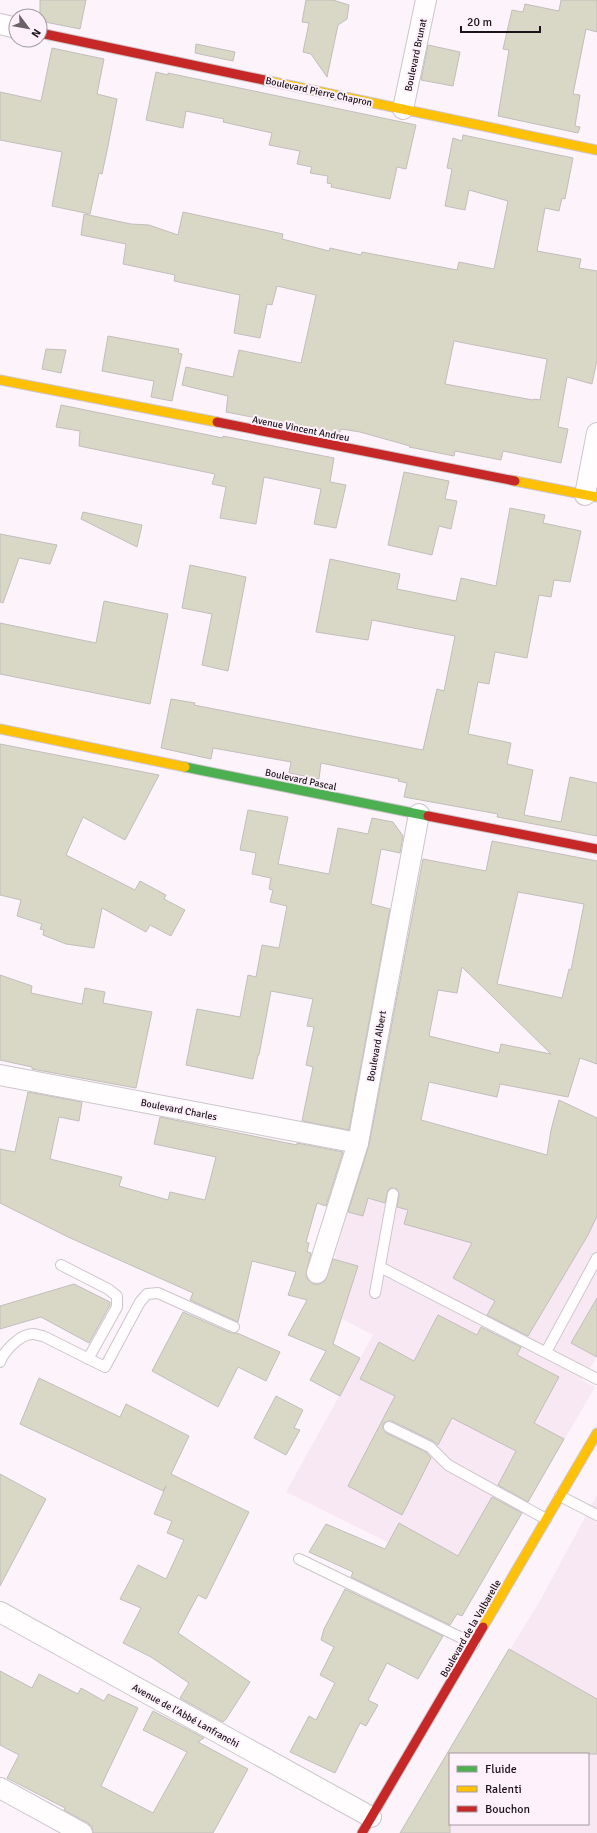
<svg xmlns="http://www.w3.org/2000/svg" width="597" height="1833" viewBox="0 0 597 1833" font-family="Signika,sans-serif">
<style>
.built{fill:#f8e8f4;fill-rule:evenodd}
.building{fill:#d9d7c5;stroke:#c1bebc;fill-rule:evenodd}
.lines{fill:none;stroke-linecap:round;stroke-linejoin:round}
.lane-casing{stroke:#ccc5ca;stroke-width:12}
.street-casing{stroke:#ccc5ca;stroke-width:22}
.fast-casing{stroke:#ccc5ca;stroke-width:11}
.slow-casing{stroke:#ccc5ca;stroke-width:11}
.jam-casing{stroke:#ccc5ca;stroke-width:11}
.lane{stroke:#fffdfe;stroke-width:10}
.street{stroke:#fffdfe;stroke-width:20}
.fast{stroke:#4caf50;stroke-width:9}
.slow{stroke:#ffc107;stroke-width:9}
.jam{stroke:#c62828;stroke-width:9}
.labels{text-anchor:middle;stroke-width:4;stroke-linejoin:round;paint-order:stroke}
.street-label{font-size:10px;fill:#1a1318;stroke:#fff1fb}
</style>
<rect width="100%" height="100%" fill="#fcf4fa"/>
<g class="built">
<polygon points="375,1107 489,1139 597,1182 597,1357 582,1380 595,1387 479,1587 286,1492 373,1335 321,1308"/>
<path d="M 597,1495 L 597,1833 L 401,1833 L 511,1648 L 541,1599 ZM 450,1754 L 588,1754 L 588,1824 L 450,1824 Z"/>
</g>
<g class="building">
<polygon points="40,0 86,0 80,29 40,21"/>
<polygon points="306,0 333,0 349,5 347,19 338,25 327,77 311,54 303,52 309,23 302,22"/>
<polygon points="561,0 597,0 597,32 586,29 573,94 580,95 575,126 580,127 578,133 498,116 509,50 503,49 512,10 523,12 525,4 559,11"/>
<polygon points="196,44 235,52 233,61 195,53"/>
<polygon points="428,45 460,52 453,86 421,80"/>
<polygon points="52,48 104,59 97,94 117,99 108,146 102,174 99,173 90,214 52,206 62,152 0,140 0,92 41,101"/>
<polygon points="156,72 168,75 168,73 416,125 406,169 397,167 390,199 331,187 332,184 327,183 328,176 310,173 312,167 297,164 300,151 269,145 272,133 223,122 224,119 186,111 183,128 146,120"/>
<path d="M 463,135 L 573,158 L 565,199 L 562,198 L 559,211 L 545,208 L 537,251 L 581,259 L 579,268 L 597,271 L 597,360 L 592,384 L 567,377 L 558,427 L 568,429 L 561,463 L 503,451 L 501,460 L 455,451 L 454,456 L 409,447 L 410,446 L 360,432 L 341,429 L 339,434 L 226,412 L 228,396 L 182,385 L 186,367 L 233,377 L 239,350 L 301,363 L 316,295 L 277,286 L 272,305 L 267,304 L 260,338 L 234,333 L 240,295 L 174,281 L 175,275 L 123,264 L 126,244 L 81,235 L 84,214 L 131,224 L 149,225 L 178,235 L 183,212 L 283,234 L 282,239 L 329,251 L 330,248 L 361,255 L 362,252 L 457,270 L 459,262 L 494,269 L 508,201 L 469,190 L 465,210 L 445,206 L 452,169 L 447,168 L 453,138 L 462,141 ZM 454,341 L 547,359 L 540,400 L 534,399 L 533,400 L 445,384 Z"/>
<polygon points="108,336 179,349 178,353 182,354 172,401 151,397 154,381 102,371"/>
<polygon points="46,349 66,350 61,373 42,369"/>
<polygon points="61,405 223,438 223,436 334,458 330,482 346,485 336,528 314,524 321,489 264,477 256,524 220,518 226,487 212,484 215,474 79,446 80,431 56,427"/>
<polygon points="404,472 449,481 445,499 457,501 451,529 439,526 432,555 388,545"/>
<polygon points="510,508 545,515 543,523 581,531 570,582 554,580 551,597 539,595 527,658 495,652 489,684 478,682 468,734 511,743 507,764 533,770 524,815 561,822 570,777 597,783 597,836 497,817 498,814 404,797 407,783 398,781 399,779 321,763 319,779 289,773 291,762 213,748 211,759 161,748 171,699 195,703 194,705 423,750 437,689 444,691 455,636 372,620 368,640 316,632 330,559 400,574 397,589 456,601 461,578 496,586"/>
<polygon points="83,512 142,525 137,547 81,519"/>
<polygon points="0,534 57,545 50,564 19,558 3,603 0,602"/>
<polygon points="190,565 246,577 228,671 202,665 212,614 182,608"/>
<polygon points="104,601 168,614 150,704 0,674 0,623 96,643"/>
<polygon points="0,744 159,775 125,840 83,817 66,855 135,890 140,881 166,895 164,899 185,910 171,936 150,925 146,932 102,908 94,948 66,944 43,935 44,930 40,929 42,924 17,916 21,900 0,895"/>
<polygon points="248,810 288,817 278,864 329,874 338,828 368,834 372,818 393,822 403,836 400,853 381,849 371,904 390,909 349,1130 302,1121 313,1067 306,1065 314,1027 307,1026 313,999 271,991 259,1055 258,1055 253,1079 186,1065 197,1009 240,1017 248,975 256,977 262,945 279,948 287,906 270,902 273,890 269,889 271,878 252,874 256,853 240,850"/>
<path d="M 492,841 L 597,861 L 597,1064 L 580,1058 L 568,1097 L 500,1084 L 497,1097 L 429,1082 L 421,1120 L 547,1155 L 551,1130 L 559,1100 L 597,1118 L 597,1216 L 588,1235 L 528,1336 L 487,1315 L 495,1301 L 453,1278 L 472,1243 L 404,1224 L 408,1210 L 397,1207 L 399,1195 L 397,1189 L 391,1188 L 388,1190 L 385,1203 L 368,1198 L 363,1216 L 348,1212 L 369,1145 L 423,859 L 486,871 ZM 518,892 L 584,904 L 571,970 L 569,969 L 562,998 L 497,984 ZM 462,967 L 494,998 L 551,1054 L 501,1044 L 499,1053 L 429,1036 L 438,990 L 457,993 Z"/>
<polygon points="0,975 32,986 31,993 82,1004 85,988 105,992 103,1003 152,1012 136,1088 32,1069 32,1067 0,1060"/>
<polygon points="28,1092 82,1102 79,1121 59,1117 50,1159 122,1177 119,1186 168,1200 170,1192 205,1200 216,1157 154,1144 160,1117 297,1145 297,1143 343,1152 326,1206 317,1203 306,1242 309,1243 307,1252 311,1253 306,1275 308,1280 313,1284 319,1284 325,1281 333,1259 358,1266 333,1344 360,1358 340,1396 310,1380 326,1351 288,1335 307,1300 288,1295 296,1272 252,1261 238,1322 190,1300 193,1293 68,1237 0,1203 0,1149 15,1152"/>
<polygon points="74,1284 110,1302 110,1305 89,1343 41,1317 0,1329 0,1306"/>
<polygon points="597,1298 597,1357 571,1343"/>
<polygon points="183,1312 231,1333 237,1333 280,1352 266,1381 238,1367 218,1407 152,1371"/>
<polygon points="438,1315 477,1335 481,1327 521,1347 517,1355 559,1377 534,1423 564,1439 528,1502 498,1485 516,1451 452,1418 438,1445 433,1441 392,1421 388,1421 383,1424 383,1428 386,1433 426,1452 431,1458 402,1515 348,1486 395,1396 360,1379 379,1342 414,1361"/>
<polygon points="39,1378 120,1417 126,1404 189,1436 171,1474 249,1512 206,1599 198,1595 178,1633 250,1682 226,1719 223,1722 180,1698 189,1683 151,1657 123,1643 141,1608 120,1599 138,1565 166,1579 184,1540 167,1533 172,1521 154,1514 166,1486 163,1491 20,1424"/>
<polygon points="276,1396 303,1410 294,1428 300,1430 286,1455 254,1438"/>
<polygon points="0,1474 46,1499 0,1586"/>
<polygon points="492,1497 522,1513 462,1616 457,1614 450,1625 351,1577 353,1572 309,1552 326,1524 385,1549 399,1523 458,1556"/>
<polygon points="345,1589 443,1636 418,1679 387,1663 368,1700 378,1705 366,1726 360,1723 335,1773 290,1752 309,1716 316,1720 335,1683 320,1675 334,1647 321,1640 324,1629"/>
<polygon points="509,1649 597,1699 597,1754 450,1754 450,1833 400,1833"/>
<polygon points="0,1671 32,1688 39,1674 78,1694 81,1688 104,1701 108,1694 138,1708 101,1786 153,1813 187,1752 143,1730 153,1711 204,1738 198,1742 248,1769 213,1833 93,1833 92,1827 88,1823 64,1810 65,1808 7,1778 19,1755 0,1745"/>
</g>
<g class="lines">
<defs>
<g id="lane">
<polyline points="61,1265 108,1289 117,1296 117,1307 88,1359"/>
<polyline points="380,1267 597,1379"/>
<polyline points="375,1293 393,1194"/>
<polyline points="546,1352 597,1258"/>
<path d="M 0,1362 C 4,1351 20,1334 33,1334 C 36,1334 40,1336 43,1336 L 105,1367 L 140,1302 L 147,1294 L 158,1293 L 234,1327"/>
<polyline points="389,1427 430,1447 448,1465 546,1519"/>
<polyline points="560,1496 597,1515"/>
<polyline points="299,1559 474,1644"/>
</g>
<g id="street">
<polyline points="0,24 16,28"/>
<polyline points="403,109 426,0"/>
<polyline points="585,495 597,433"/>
<polyline points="0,1075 358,1143"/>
<polyline points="317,1273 358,1143 419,814"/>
<polyline points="0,1612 371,1817"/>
<polyline points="0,1788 82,1833"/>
</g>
<polyline id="fast" points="185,767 428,816"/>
<g id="slow">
<polyline points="264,80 597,150"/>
<polyline points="0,380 217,422"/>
<polyline points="515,481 597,497"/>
<polyline points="0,729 185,767"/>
<polyline points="483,1627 597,1433"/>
</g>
<g id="jam">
<polyline points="40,33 264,80"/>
<polyline points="217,422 515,481"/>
<polyline points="428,816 597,849"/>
<polyline points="362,1833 483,1627"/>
</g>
</defs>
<use href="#lane" class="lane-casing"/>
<use href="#street" class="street-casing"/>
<use href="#fast" class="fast-casing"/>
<use href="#slow" class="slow-casing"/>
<use href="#jam" class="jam-casing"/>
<use href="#lane" class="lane"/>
<use href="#street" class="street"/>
<use href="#fast" class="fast"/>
<use href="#slow" class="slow"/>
<use href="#jam" class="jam"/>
</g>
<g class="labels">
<g class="street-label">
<text transform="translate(415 55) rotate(-78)" y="4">Boulevard Brunat</text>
<text transform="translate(319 91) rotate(12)" y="4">Boulevard Pierre Chapron</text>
<text transform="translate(301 428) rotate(11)" y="4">Avenue Vincent Andreu</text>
<text transform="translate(301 779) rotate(12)" y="4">Boulevard Pascal</text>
<text transform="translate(376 1046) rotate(-80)" y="4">Boulevard Albert</text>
<text transform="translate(179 1109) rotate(11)" y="4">Boulevard Charles</text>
<text transform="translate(470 1628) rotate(-60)" y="4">Boulevard de la Valbarelle</text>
<text transform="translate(186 1715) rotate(29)" y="4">Avenue de l'Abbé Lanfranchi</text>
</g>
</g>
<rect x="449" y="1753" width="140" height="72" fill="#fff1fb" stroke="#a398a0"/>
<rect x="457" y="1766" width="20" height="6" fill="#4caf50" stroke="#a398a0"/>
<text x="485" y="1773" font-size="12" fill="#1a1318">Fluide</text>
<rect x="457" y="1786" width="20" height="6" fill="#ffc107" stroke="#a398a0"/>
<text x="485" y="1793" font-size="12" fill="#1a1318">Ralenti</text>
<rect x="457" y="1806" width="20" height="6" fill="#c62828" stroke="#a398a0"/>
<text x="485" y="1813" font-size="12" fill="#1a1318">Bouchon</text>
<g transform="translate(28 28) rotate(122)"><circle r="19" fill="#fff1fb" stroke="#a398a0"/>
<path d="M0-3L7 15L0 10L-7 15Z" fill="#696267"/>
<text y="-6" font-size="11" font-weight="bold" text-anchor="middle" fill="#1a1318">N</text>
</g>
<path d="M461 26v6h79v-6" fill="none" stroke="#1a1318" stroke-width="2"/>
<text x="467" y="26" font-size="12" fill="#1a1318" stroke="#fff1fb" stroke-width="3" paint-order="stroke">20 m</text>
</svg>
